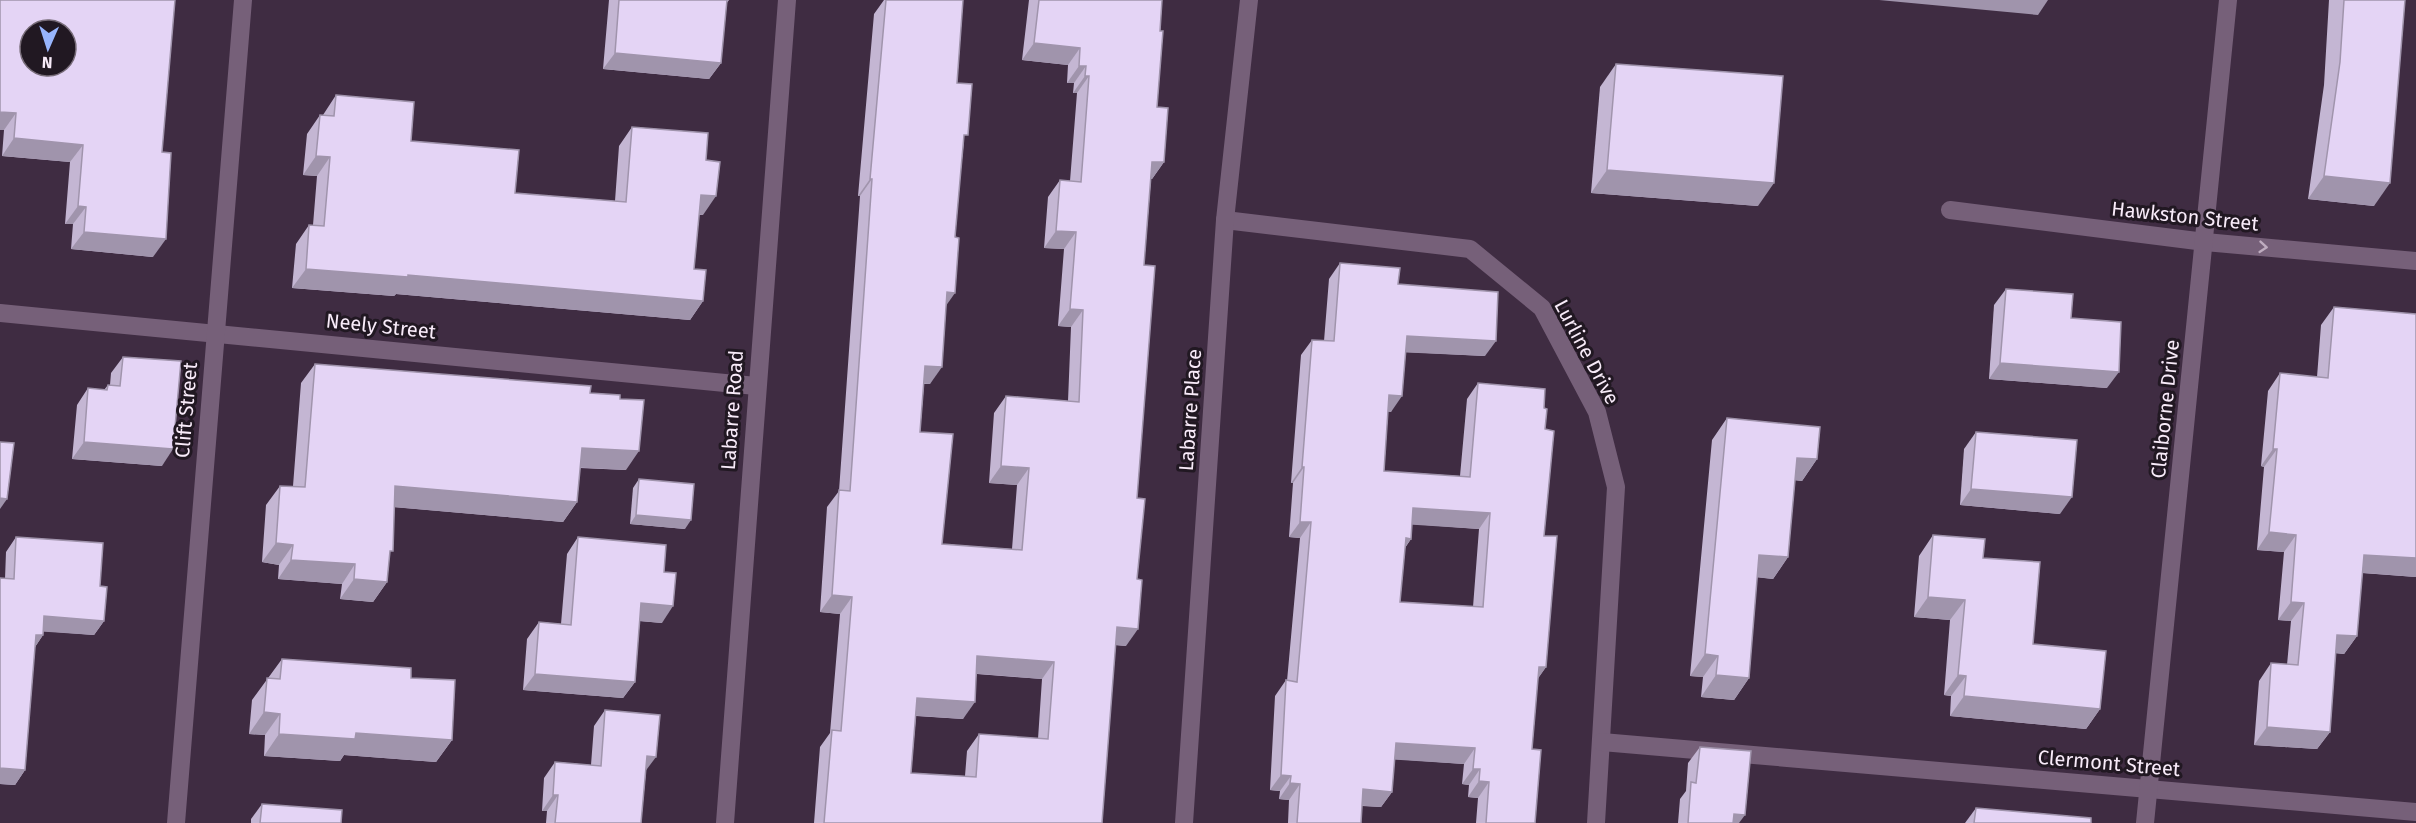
<svg xmlns="http://www.w3.org/2000/svg" width="2416" height="823" viewBox="0 0 2416 823" font-family="'Fira Sans',sans-serif">
<style>
.lines{fill:none;stroke-linecap:round;stroke-linejoin:round}
.minor{stroke:#766079;stroke-width:18}
.wall{fill:#c4b6d3;fill-rule:evenodd}
.shaded-wall{fill:#a094ac}
.building{fill:#e4d4f5;stroke:#a094ac;stroke-width:1.5;fill-rule:evenodd}
.oneway{stroke:#beacbf}
.labels{text-anchor:middle;stroke-width:6;stroke-linejoin:round;paint-order:stroke}
.street-label{font-size:20px;fill:#f8ebf9;stroke:#211822}
</style>
<rect width="100%" height="100%" fill="#3f2c42"/>
<g class="lines">
<g class="minor">
<polyline points="1950,210 2205,242 2416,261"/>
<polyline points="1225,220 1470,249 1542,308 1597,412 1616,487 1596,823"/>
<polyline points="0,313 756,386"/>
<polyline points="1602,742 2416,812"/>
<polyline points="176,823 243,0"/>
<polyline points="725,823 787,0"/>
<polyline points="1184,823 1225,220 1249,0"/>
<polyline points="2145,823 2228,0"/>
</g>
</g>
<g class="wall">
<polygon points="0,0 153,257 71,249 73,224 65,224 70,162 2,156 4,130 0,130"/>
<polygon points="609,0 729,0 726,4 721,63 709,79 603,69"/>
<path d="M 884,0 L 963,0 L 957,83 L 964,141 L 946,306 L 930,384 L 924,384 L 920,432 L 942,544 L 1012,549 L 1017,485 L 989,483 L 994,413 L 1006,396 L 1068,401 L 1071,327 L 1058,326 L 1064,249 L 1044,248 L 1048,197 L 1060,180 L 1070,181 L 1077,93 L 1073,93 L 1074,83 L 1067,83 L 1068,65 L 1022,60 L 1029,0 L 1162,0 L 1160,31 L 1157,107 L 1164,162 L 1152,179 L 1151,179 L 1144,265 L 1126,646 L 1115,645 L 1102,823 L 814,823 L 820,747 L 830,733 L 840,614 L 820,612 L 827,507 L 839,491 L 860,196 L 858,196 L 874,14 ZM 977,674 L 1042,679 L 1038,739 L 979,734 L 967,751 L 965,776 L 911,773 L 916,716 L 963,719 Z"/>
<polygon points="2329,0 2405,0 2374,206 2308,199 2324,85"/>
<polygon points="1616,64 1758,206 1591,193 1600,87"/>
<polygon points="336,95 411,141 515,193 615,201 619,146 632,127 703,215 699,215 694,269 703,301 690,320 396,294 394,296 292,288 296,244 309,225 313,225 317,176 303,175 307,134 320,115 323,115"/>
<path d="M 1340,263 L 1398,284 L 1485,356 L 1406,352 L 1391,412 L 1388,411 L 1384,471 L 1460,476 L 1467,399 L 1478,383 L 1544,408 L 1545,429 L 1544,536 L 1546,667 L 1538,678 L 1532,749 L 1535,823 L 1476,823 L 1478,798 L 1468,797 L 1469,785 L 1462,784 L 1464,764 L 1394,759 L 1392,792 L 1381,807 L 1362,806 L 1361,823 L 1288,823 L 1289,800 L 1279,799 L 1280,791 L 1270,790 L 1275,696 L 1286,680 L 1287,681 L 1300,538 L 1289,537 L 1293,483 L 1291,483 L 1301,355 L 1312,340 L 1324,341 L 1329,279 ZM 1412,524 L 1479,529 L 1473,607 L 1400,602 L 1405,548 L 1411,539 Z"/>
<polygon points="2006,289 2071,318 2107,388 1989,379 1994,305"/>
<polygon points="2334,307 2416,577 2362,573 2357,636 2344,654 2335,653 2330,732 2317,749 2254,745 2259,681 2271,663 2287,665 2291,621 2278,620 2284,552 2257,550 2264,467 2261,466 2268,391 2280,373 2317,377 2321,325"/>
<polygon points="123,357 162,466 72,459 77,405 88,388 104,390 108,385 110,385 111,373"/>
<polygon points="315,364 590,393 620,399 626,470 580,468 577,502 563,522 394,507 387,582 373,602 340,599 342,584 278,579 279,565 262,562 266,505 280,486 293,486 301,383"/>
<polygon points="1727,418 1817,459 1802,481 1795,480 1788,557 1773,579 1757,577 1749,678 1734,700 1701,697 1703,677 1690,676 1712,440"/>
<polygon points="1976,432 2060,514 1960,505 1964,449"/>
<polygon points="639,479 685,529 630,524 633,488"/>
<polygon points="1933,535 1983,558 2033,644 2100,709 2086,729 1950,716 1951,696 1944,695 1950,620 1914,617 1919,556"/>
<polygon points="16,537 100,586 104,621 94,635 43,631 43,635 35,647 25,770 15,785 0,784 0,578 5,579 6,552"/>
<polygon points="578,537 664,572 662,623 639,621 635,682 623,698 523,690 527,639 539,622 561,624 567,554"/>
<polygon points="282,659 411,678 452,740 436,762 344,755 340,761 264,756 265,735 249,734 252,700"/>
<polygon points="605,710 646,771 641,823 546,823 547,811 542,811 544,778 555,762 591,765 594,726"/>
<polygon points="1700,747 1739,823 1678,823 1680,799 1686,791 1688,763"/>
<polygon points="262,804 341,823 251,823 251,819"/>
<polygon points="1976,808 2091,823 1965,823"/>
</g>
<g class="shaded-wall">
<polygon points="1879,0 2048,0 2038,15"/>
<polygon points="1034,43 1080,48 1068,65 1022,60"/>
<polygon points="615,53 721,63 709,79 603,69"/>
<polygon points="1079,66 1086,66 1074,83 1067,83"/>
<polygon points="1085,76 1089,76 1077,93 1073,93"/>
<polygon points="0,112 16,113 4,130 0,130"/>
<polygon points="14,138 83,145 70,162 2,156"/>
<polygon points="316,156 330,157 317,176 303,175"/>
<polygon points="1152,162 1164,162 1152,179 1140,179"/>
<polygon points="1607,170 1774,183 1758,206 1591,193"/>
<polygon points="2324,176 2390,183 2374,206 2308,199"/>
<polygon points="870,179 872,179 860,196 858,196"/>
<polygon points="701,195 716,196 703,215 688,214"/>
<polygon points="78,206 86,207 73,224 65,224"/>
<polygon points="1056,231 1076,232 1064,249 1044,248"/>
<polygon points="84,232 166,239 153,257 71,249"/>
<polygon points="306,269 408,275 703,301 690,320 396,294 394,296 292,288"/>
<polygon points="947,292 955,293 943,310"/>
<polygon points="1070,309 1083,310 1071,327 1058,326"/>
<polygon points="1407,336 1496,341 1485,356 1396,352"/>
<polygon points="2000,363 2119,372 2107,388 1989,379"/>
<polygon points="925,366 942,367 930,384 913,383"/>
<polygon points="1389,395 1402,396 1391,412 1378,411"/>
<polygon points="84,442 173,449 162,466 72,459"/>
<polygon points="582,448 639,451 626,470 568,467"/>
<polygon points="2273,449 2277,449 2264,467 2261,466"/>
<polygon points="1797,458 1817,459 1802,481 1782,479"/>
<polygon points="1001,466 1029,468 1017,485 989,483"/>
<polygon points="1302,467 1304,467 1293,483 1291,483"/>
<polygon points="395,486 577,502 563,522 381,506"/>
<polygon points="1971,489 2072,497 2060,514 1960,505"/>
<polygon points="0,498 7,499 0,509"/>
<polygon points="1413,508 1490,513 1479,529 1402,524"/>
<polygon points="636,515 691,520 685,529 630,524"/>
<polygon points="1300,522 1311,522 1300,538 1289,537"/>
<polygon points="2269,532 2296,535 2284,552 2257,550"/>
<polygon points="1406,538 1411,539 1400,554"/>
<polygon points="276,543 293,545 279,565 262,562"/>
<polygon points="1759,555 1788,557 1773,579 1744,576"/>
<polygon points="2364,555 2416,558 2416,577 2351,572"/>
<polygon points="291,560 355,564 342,584 278,579"/>
<polygon points="354,579 387,582 373,602 340,599"/>
<polygon points="832,595 852,597 840,614 820,612"/>
<polygon points="1928,597 1965,600 1950,620 1914,617"/>
<polygon points="2291,602 2304,603 2291,621 2278,620"/>
<polygon points="641,603 673,606 662,623 629,620"/>
<polygon points="44,616 104,621 94,635 34,631"/>
<polygon points="1117,627 1138,629 1126,646 1105,644"/>
<polygon points="36,635 43,635 33,650"/>
<polygon points="2337,635 2357,636 2344,654 2324,652"/>
<polygon points="1705,654 1718,656 1703,677 1690,676"/>
<polygon points="977,656 1054,662 1042,679 966,673"/>
<polygon points="1539,667 1546,667 1535,683"/>
<polygon points="535,674 635,682 623,698 523,690"/>
<polygon points="1716,675 1749,678 1734,700 1701,697"/>
<polygon points="1958,675 1966,676 1951,696 1944,695"/>
<polygon points="1964,696 2100,709 2086,729 1950,716"/>
<polygon points="917,698 975,702 963,719 905,715"/>
<polygon points="264,712 280,714 265,735 249,734"/>
<polygon points="2267,727 2330,732 2317,749 2254,745"/>
<polygon points="356,733 452,740 436,762 344,755 340,761 264,756 279,734"/>
<polygon points="1396,743 1475,748 1464,764 1385,759"/>
<polygon points="647,756 656,757 644,773"/>
<polygon points="0,768 25,770 15,785 0,784"/>
<polygon points="1473,769 1480,769 1469,785 1462,784"/>
<polygon points="1281,775 1291,776 1280,791 1270,790"/>
<polygon points="1479,781 1489,782 1478,798 1468,797"/>
<polygon points="1290,783 1300,784 1289,800 1279,799"/>
<polygon points="1363,789 1392,792 1381,807 1352,805"/>
<polygon points="553,795 558,795 547,811 542,811"/>
<polygon points="1734,814 1745,815 1739,823 1727,823"/>
</g>
<g class="building">
<path d="M 0,0 L 175,0 L 162,152 L 171,153 L 166,239 L 84,232 L 86,207 L 78,206 L 83,145 L 14,138 L 16,113 L 0,112 ZM 30,30 L 66,30 L 66,66 L 30,66 Z"/>
<polygon points="619,0 727,0 721,63 615,53"/>
<path d="M 886,0 L 963,0 L 957,83 L 972,84 L 968,135 L 964,135 L 955,237 L 959,238 L 955,293 L 947,292 L 942,367 L 925,366 L 920,432 L 953,434 L 942,544 L 1022,550 L 1029,468 L 1001,466 L 1006,396 L 1079,402 L 1083,310 L 1070,309 L 1076,232 L 1056,231 L 1060,180 L 1081,182 L 1089,76 L 1085,76 L 1086,66 L 1079,66 L 1080,48 L 1034,43 L 1039,0 L 1162,0 L 1160,31 L 1163,31 L 1157,107 L 1168,108 L 1164,162 L 1152,162 L 1144,265 L 1155,266 L 1137,498 L 1145,499 L 1137,579 L 1142,580 L 1138,629 L 1117,627 L 1102,823 L 824,823 L 832,730 L 841,731 L 852,597 L 832,595 L 839,490 L 850,491 L 872,179 L 870,179 ZM 977,656 L 1054,662 L 1048,739 L 979,734 L 976,777 L 911,773 L 917,698 L 975,702 Z"/>
<polygon points="2344,0 2405,0 2390,183 2324,176 2340,62"/>
<polygon points="1616,64 1783,76 1774,183 1607,170"/>
<polygon points="336,95 414,102 411,141 519,150 515,193 626,202 632,127 708,133 706,160 720,162 716,196 701,195 694,269 706,270 703,301 408,275 408,277 306,269 309,225 324,226 330,157 316,156 320,115 334,116"/>
<path d="M 1340,263 L 1400,268 L 1398,284 L 1498,292 L 1496,341 L 1407,336 L 1402,396 L 1389,395 L 1384,471 L 1470,477 L 1478,383 L 1545,389 L 1544,408 L 1547,409 L 1545,429 L 1554,431 L 1544,536 L 1557,536 L 1546,667 L 1539,667 L 1532,749 L 1541,750 L 1535,823 L 1486,823 L 1489,782 L 1479,781 L 1480,769 L 1473,769 L 1475,748 L 1396,743 L 1392,792 L 1363,789 L 1361,823 L 1297,823 L 1300,784 L 1290,783 L 1291,776 L 1281,775 L 1286,680 L 1297,682 L 1311,522 L 1300,522 L 1304,467 L 1302,467 L 1312,340 L 1334,341 ZM 1413,508 L 1490,513 L 1483,607 L 1400,602 L 1406,538 L 1411,539 Z"/>
<polygon points="2006,289 2073,294 2071,318 2121,322 2119,372 2000,363"/>
<polygon points="2334,307 2416,314 2416,558 2364,555 2357,636 2337,635 2330,732 2267,727 2271,663 2298,665 2304,603 2291,602 2296,535 2269,532 2277,449 2273,449 2280,373 2328,378"/>
<polygon points="123,357 181,361 173,449 84,442 88,388 107,390 108,385 120,386"/>
<polygon points="315,364 591,386 590,393 620,395 620,399 644,400 639,451 582,448 577,502 395,486 393,551 390,551 387,582 354,579 355,564 291,560 293,545 276,543 280,486 305,487"/>
<polygon points="1727,418 1820,427 1817,459 1797,458 1788,557 1759,555 1749,678 1716,675 1718,656 1705,654"/>
<polygon points="1976,432 2077,440 2072,497 1971,489"/>
<polygon points="0,442 14,443 7,499 0,498"/>
<polygon points="639,479 694,484 691,520 636,515"/>
<polygon points="1933,535 1985,539 1983,558 2040,562 2033,644 2106,651 2100,709 1964,696 1966,676 1958,675 1965,600 1928,597"/>
<polygon points="16,537 103,543 100,586 107,587 104,621 44,616 43,635 36,635 25,770 0,768 0,578 14,579"/>
<polygon points="578,537 666,545 664,572 676,573 673,606 641,603 635,682 535,674 539,622 571,625"/>
<polygon points="282,659 411,668 411,678 455,680 452,740 356,733 355,739 279,734 280,714 264,712 267,678 280,679"/>
<polygon points="605,710 660,715 656,757 647,756 641,823 555,823 558,795 553,795 555,762 601,766"/>
<polygon points="1700,747 1751,751 1745,815 1734,814 1733,823 1688,823 1691,782 1696,783"/>
<polygon points="262,804 342,810 341,823 260,823"/>
<polygon points="1976,808 2091,818 2091,823 1974,823"/>
</g>
<defs><path id="oneway-chevron" d="M-2-3.5L2.5 0L-2 3.5" fill="none" stroke-width="1.6" stroke-linecap="round" stroke-linejoin="round" transform="scale(1.5)"/></defs>
<use class="oneway" href="#oneway-chevron" transform="translate(2263 247) rotate(5)"/>
<g class="labels">
<g class="street-label">
<text transform="translate(2185 216) rotate(6)" y="7">Hawkston Street</text>
<text transform="translate(381 326) rotate(6)" y="7">Neely Street</text>
<text transform="translate(1587 352) rotate(62)" y="7">Lurline Drive</text>
<text transform="translate(2165 409) rotate(-84)" y="7">Claiborne Drive</text>
<text transform="translate(186 410) rotate(-85)" y="7">Clift Street</text>
<text transform="translate(732 410) rotate(-86)" y="7">Labarre Road</text>
<text transform="translate(1190 410) rotate(-86)" y="7">Labarre Place</text>
<text transform="translate(2109 763) rotate(5)" y="7">Clermont Street</text>
</g>
</g>
<g transform="translate(48 48) rotate(183)"><circle r="28" fill="#211822" stroke="#776c78" stroke-width="1.5"/>
<path d="M0-4.5L10 22L0 15L-10 22Z" fill="#98b5fd"/>
<text y="-9" font-size="16" font-weight="bold" text-anchor="middle" fill="#f8ebf9">N</text>
</g>
</svg>
